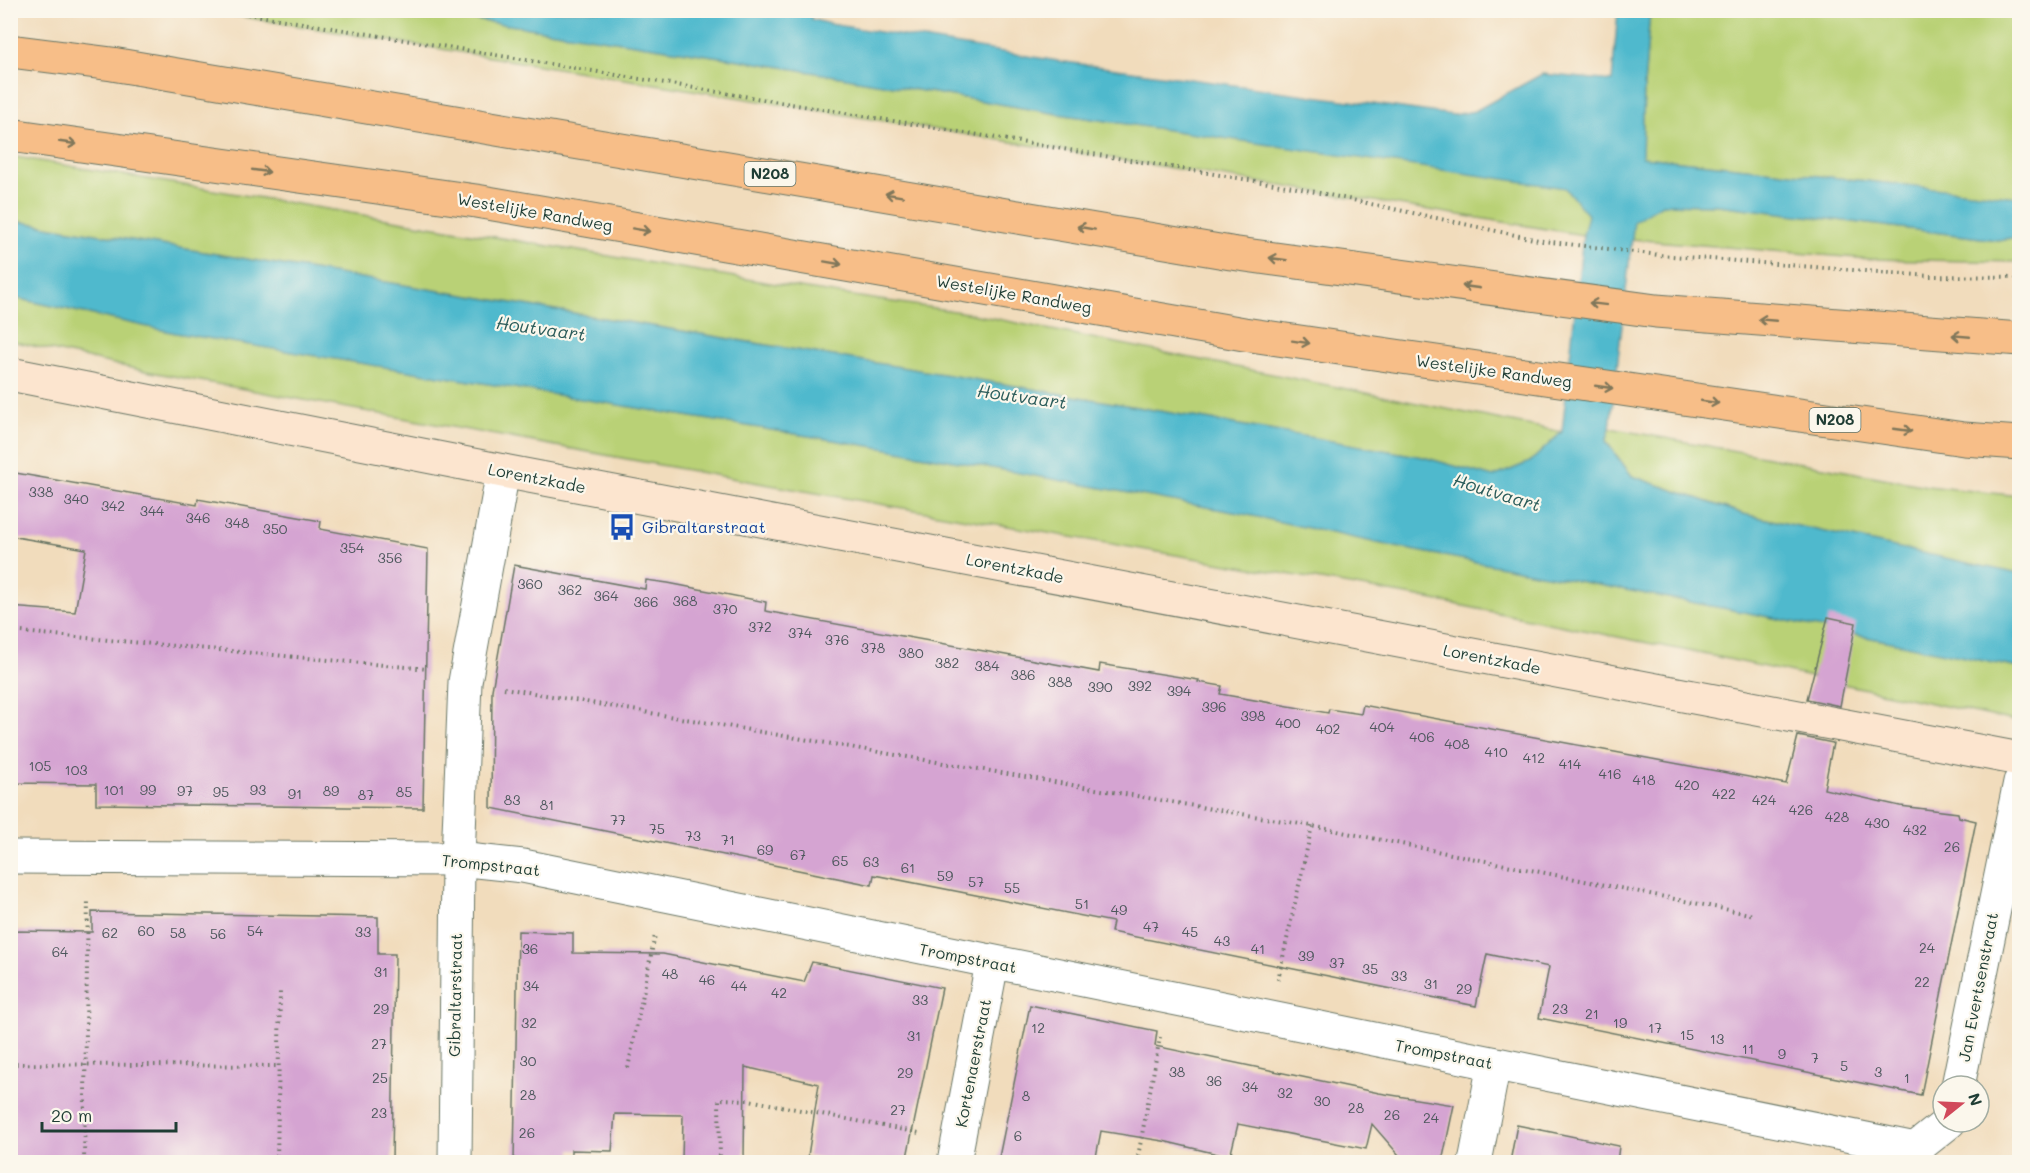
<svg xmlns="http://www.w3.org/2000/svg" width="2030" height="1173" viewBox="0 0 2030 1173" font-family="Mali,sans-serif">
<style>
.green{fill:#b9d176;stroke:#6c8755;stroke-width:1.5}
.water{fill:#50b9cd;stroke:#387b80;stroke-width:1.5}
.building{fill:#d5a4d2}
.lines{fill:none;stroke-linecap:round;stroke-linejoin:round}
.street-casing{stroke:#687564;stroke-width:35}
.secondary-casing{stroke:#687564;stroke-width:35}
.primary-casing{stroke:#687564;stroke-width:35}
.path{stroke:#687564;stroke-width:4;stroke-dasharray:1.5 4.5;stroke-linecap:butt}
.street{stroke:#fff;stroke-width:33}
.secondary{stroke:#fce5cf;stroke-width:33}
.primary{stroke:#f7be88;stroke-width:33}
.oneway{stroke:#80775a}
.labels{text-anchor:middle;stroke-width:4.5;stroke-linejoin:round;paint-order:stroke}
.number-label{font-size:14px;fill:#4c575c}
.shield{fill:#fbf7ec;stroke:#61756b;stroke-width:1.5}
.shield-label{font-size:15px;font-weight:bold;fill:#1f3d34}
.street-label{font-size:16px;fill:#1f3d34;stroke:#fbf7ec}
.transit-label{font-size:16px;fill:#164399;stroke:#fbf7ec;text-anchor:start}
.water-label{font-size:18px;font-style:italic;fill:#2b5c5a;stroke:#fbf7ec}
</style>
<rect width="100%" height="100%" fill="#fbf7ec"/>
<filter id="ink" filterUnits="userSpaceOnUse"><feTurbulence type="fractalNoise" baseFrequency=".0167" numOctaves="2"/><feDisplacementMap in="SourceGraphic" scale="12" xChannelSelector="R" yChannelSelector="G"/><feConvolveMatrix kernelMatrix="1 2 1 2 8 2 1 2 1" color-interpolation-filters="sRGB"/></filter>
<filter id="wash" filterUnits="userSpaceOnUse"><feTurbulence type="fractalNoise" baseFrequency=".008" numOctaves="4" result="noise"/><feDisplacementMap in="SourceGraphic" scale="24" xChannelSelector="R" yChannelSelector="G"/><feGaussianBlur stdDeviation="1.35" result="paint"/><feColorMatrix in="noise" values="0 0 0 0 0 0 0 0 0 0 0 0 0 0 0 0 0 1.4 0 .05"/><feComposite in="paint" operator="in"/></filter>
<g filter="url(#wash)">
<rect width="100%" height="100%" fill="#f1dcbc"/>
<g class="green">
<polygon points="207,11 416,11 740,60 1058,114 1532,182 1662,204 1718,205 1997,240 2019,237 2019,262 1870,259 1583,235"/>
<polygon points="1650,11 2019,11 2020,182 2017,197 1642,157 1644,86"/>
<polygon points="10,156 806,289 967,313 1562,432 1530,462 1493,477 1423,457 1039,390 11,220"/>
<polygon points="10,297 176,333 882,448 1239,513 1396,547 1754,614 2019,668 2019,722 1728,659 1419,597 764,484 140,370 11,341"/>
<polygon points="1610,428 1927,486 2019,496 2019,574 1744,514 1632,476 1606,441"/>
</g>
<polygon class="water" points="757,10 779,14 780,11 811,11 811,19 830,24 1058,61 1453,115 1475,111 1542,74 1612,81 1618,11 1650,11 1644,86 1642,157 2017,197 2019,182 2019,237 1997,240 1718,205 1662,204 1634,221 1610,428 1606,442 1632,476 1743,514 2019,574 2019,668 1754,614 1396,547 1239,513 882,448 176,333 11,297 10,220 1039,390 1423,457 1493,477 1530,462 1562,432 1583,235 1588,215 1565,188 1058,114 740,60 416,11"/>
<g id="blocks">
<g class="building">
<polygon points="10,472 197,505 198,499 298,517 321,521 320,529 428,549 423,808 96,804 96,784 10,783 10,607 75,612 86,549 10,536"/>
<polygon points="514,565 645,589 646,580 668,583 766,602 765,611 1099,672 1100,664 1199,680 1198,682 1222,686 1220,694 1328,713 1329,709 1361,714 1363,705 1786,784 1798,736 1833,743 1824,789 1900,806 1958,813 1959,817 1976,821 1921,1095 1539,1018 1549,967 1487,954 1476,1006 1111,932 1113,922 874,875 872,885 491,808 492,690"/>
<polygon points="1828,617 1856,623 1840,706 1807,699"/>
<polygon points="92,912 378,917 378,954 395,954 392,1162 10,1162 10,931 92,932"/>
<polygon points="518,931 573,933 573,953 663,954 804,982 812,962 942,988 906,1162 846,1162 808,1156 819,1084 745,1067 744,1162 682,1162 683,1115 615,1114 612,1151 571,1150 571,1162 514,1162"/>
<polygon points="1030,1005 1157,1031 1155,1046 1379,1093 1454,1105 1442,1162 1405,1162 1372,1124 1366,1149 1238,1124 1230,1157 1163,1141 1101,1131 1095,1162 998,1162"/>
<polygon points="1517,1125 1619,1146 1617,1162 1510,1162"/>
</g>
</g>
</g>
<g filter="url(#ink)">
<use href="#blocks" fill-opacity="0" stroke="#687564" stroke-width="1.5"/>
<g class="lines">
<defs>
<g id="street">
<polyline points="10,857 458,859 523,866 1915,1149"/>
<polyline points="1958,1086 2020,782"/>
<polyline points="1915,1149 1949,1122"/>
<polyline points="455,1162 458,859 465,682 503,471"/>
<polyline points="954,1162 992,963"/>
<polyline points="1475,1162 1494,1064"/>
</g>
<polyline id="secondary" points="10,374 503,471 2020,759"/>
<g id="primary">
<polyline points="10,51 112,64 1231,253 1656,311 2020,339"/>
<polyline points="10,135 476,201 1244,334 1964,439 2020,443"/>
</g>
</defs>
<use href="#street" class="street-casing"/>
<use href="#secondary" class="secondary-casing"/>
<use href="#primary" class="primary-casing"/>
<g class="path">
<polyline points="224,10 1292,187 1543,241 1659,255 1930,276 2020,277"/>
<polyline points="10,631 428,669"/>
<polyline points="504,688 1312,826 1754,915"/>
<polyline points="1278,980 1312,826"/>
<polyline points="10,1064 279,1066"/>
<polyline points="628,1068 655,935"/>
<polyline points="84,1162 88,898"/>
<polyline points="277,1162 280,991"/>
<polyline points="720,1162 719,1099 749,1100 919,1133"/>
<polyline points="1137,1162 1160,1037"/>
</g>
<use href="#street" class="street"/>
<use href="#secondary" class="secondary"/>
<use href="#primary" class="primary"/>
</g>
<defs><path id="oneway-shaft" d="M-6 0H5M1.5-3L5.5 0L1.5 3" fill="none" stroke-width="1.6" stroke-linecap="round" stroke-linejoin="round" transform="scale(1.5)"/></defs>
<g class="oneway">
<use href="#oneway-shaft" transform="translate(68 143) rotate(8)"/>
<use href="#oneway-shaft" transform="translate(261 171) rotate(8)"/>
<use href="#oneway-shaft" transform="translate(894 195) rotate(-170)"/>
<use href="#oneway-shaft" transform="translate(1086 228) rotate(-170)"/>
<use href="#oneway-shaft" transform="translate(641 230) rotate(10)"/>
<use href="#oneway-shaft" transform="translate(1278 259) rotate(-172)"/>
<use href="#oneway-shaft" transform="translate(833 263) rotate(10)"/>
<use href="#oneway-shaft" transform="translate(1471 287) rotate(-172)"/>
<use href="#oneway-shaft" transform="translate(1598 304) rotate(-173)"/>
<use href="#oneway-shaft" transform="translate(1767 320) rotate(-175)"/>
<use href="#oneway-shaft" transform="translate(1961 336) rotate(-175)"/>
<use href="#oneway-shaft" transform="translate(1301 342) rotate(9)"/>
<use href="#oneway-shaft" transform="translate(1604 387) rotate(8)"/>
<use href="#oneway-shaft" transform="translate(1710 402) rotate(8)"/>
<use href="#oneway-shaft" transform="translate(1903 430) rotate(8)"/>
</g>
</g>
<defs>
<symbol id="bus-bare" viewBox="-9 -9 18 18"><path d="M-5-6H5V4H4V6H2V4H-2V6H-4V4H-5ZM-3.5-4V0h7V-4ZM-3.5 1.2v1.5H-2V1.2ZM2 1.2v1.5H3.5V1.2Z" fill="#1a4fb4" stroke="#fbf7ec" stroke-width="2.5" paint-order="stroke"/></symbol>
</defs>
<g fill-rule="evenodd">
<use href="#bus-bare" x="603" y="508" width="38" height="38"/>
</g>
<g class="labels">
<g class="number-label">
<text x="41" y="497">338</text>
<text x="76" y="504">340</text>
<text x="113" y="511">342</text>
<text x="152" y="516">344</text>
<text x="198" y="523">346</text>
<text x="237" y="528">348</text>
<text x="275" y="534">350</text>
<text x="352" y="553">354</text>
<text x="390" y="563">356</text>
<text x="530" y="589">360</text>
<text x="570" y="595">362</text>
<text x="606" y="601">364</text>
<text x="685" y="606">368</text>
<text x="646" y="607">366</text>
<text x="725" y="614">370</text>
<text x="760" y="632">372</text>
<text x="800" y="638">374</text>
<text x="837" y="645">376</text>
<text x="873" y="653">378</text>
<text x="911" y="658">380</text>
<text x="947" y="668">382</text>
<text x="987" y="671">384</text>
<text x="1023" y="680">386</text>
<text x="1060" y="687">388</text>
<text x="1140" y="691">392</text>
<text x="1100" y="692">390</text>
<text x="1179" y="696">394</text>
<text x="1214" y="712">396</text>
<text x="1253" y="721">398</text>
<text x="1288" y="728">400</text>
<text x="1382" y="732">404</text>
<text x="1328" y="734">402</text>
<text x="1422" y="742">406</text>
<text x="1457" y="749">408</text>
<text x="1496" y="757">410</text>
<text x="1534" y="763">412</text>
<text x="1570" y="769">414</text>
<text x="40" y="771">105</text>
<text x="76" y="775">103</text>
<text x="1610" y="779">416</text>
<text x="1644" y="785">418</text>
<text x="1687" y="790">420</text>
<text x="114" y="795">101</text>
<text x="148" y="795">99</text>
<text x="258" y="795">93</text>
<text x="185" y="796">97</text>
<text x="331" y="796">89</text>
<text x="221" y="797">95</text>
<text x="404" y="797">85</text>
<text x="295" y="799">91</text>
<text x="1724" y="799">422</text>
<text x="366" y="800">87</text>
<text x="512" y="805">83</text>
<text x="1764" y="805">424</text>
<text x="547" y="810">81</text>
<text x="1801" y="815">426</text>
<text x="1837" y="822">428</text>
<text x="618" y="825">77</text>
<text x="1877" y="828">430</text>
<text x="657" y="834">75</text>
<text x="1915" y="835">432</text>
<text x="693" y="841">73</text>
<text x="728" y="845">71</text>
<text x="1952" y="852">26</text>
<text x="765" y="855">69</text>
<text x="798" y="860">67</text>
<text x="840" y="866">65</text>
<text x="871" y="867">63</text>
<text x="908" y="873">61</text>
<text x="945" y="881">59</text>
<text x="976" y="887">57</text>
<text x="1012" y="893">55</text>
<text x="1082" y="909">51</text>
<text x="1119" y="915">49</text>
<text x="1151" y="932">47</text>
<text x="146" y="936">60</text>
<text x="255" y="936">54</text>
<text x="363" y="937">33</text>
<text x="1190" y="937">45</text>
<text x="110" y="938">62</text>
<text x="178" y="938">58</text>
<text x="218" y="939">56</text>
<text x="1222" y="946">43</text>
<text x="1927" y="953">24</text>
<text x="530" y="954">36</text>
<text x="1258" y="954">41</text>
<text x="60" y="957">64</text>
<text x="1306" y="961">39</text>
<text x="1337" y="968">37</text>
<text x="1370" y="974">35</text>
<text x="381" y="977">31</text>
<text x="670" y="979">48</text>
<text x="1399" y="981">33</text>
<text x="707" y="985">46</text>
<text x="1922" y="987">22</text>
<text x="1431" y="989">31</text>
<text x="531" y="991">34</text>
<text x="739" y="991">44</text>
<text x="1464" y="994">29</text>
<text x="779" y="998">42</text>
<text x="920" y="1005">33</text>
<text x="381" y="1014">29</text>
<text x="1560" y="1014">23</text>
<text x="1592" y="1019">21</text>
<text x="529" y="1028">32</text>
<text x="1620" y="1028">19</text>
<text x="1038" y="1033">12</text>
<text x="1655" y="1033">17</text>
<text x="1687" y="1040">15</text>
<text x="914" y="1041">31</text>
<text x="1717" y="1044">13</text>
<text x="379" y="1049">27</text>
<text x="1748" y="1054">11</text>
<text x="1782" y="1059">9</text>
<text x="1815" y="1063">7</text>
<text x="528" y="1066">30</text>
<text x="1844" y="1071">5</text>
<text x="1177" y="1077">38</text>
<text x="1878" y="1077">3</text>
<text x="905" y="1078">29</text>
<text x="380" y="1083">25</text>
<text x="1907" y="1083">1</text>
<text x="1214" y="1086">36</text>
<text x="1250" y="1092">34</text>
<text x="1285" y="1098">32</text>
<text x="528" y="1100">28</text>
<text x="1026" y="1101">8</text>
<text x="1322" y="1106">30</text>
<text x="1356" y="1113">28</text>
<text x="898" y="1115">27</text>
<text x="379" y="1118">23</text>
<text x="1392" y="1120">26</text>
<text x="1431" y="1123">24</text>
<text x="527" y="1138">26</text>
<text x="1018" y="1141">6</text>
</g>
<g class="shield">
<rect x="744.5" y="162" width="51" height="24" rx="4.5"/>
<rect x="1809.5" y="408" width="51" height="24" rx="4.5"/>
</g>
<g class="shield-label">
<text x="770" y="179">N208</text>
<text x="1835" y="425">N208</text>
</g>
<g class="street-label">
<text transform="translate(535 212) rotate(10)" y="6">Westelijke Randweg</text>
<text transform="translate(1014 294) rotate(10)" y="6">Westelijke Randweg</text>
<text transform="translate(1494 371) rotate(8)" y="6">Westelijke Randweg</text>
<text transform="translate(537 478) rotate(11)" y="6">Lorentzkade</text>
<text transform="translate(1015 568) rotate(11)" y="6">Lorentzkade</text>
<text transform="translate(1492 659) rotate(11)" y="6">Lorentzkade</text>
<text transform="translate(491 865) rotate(6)" y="6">Trompstraat</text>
<text transform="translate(968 958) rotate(11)" y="6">Trompstraat</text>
<text transform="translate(1978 987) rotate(-79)" y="6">Jan Evertsenstraat</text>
<text transform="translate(455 995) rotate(-89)" y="6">Gibraltarstraat</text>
<text transform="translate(1444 1054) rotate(11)" y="6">Trompstraat</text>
<text transform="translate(973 1063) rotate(-79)" y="6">Kortenaerstraat</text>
</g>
<g class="transit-label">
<text x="642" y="533">Gibraltarstraat</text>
</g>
<g class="water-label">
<text transform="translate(541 329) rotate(8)" y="6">Houtvaart</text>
<text transform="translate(1022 397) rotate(8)" y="6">Houtvaart</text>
<text transform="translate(1497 493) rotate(17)" y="6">Houtvaart</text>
</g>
</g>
<rect width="2030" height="1173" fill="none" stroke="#fbf7ec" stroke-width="36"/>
<g transform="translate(1961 1104) rotate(72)"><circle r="28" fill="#fbf7ec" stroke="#a3ada2" stroke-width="1.5"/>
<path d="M0-4.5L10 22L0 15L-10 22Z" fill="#d1495b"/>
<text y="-9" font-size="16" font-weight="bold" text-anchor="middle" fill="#1f3d34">N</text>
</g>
<path d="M42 1122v9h134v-9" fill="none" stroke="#1f3d34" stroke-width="3"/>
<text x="51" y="1122" font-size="18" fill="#1f3d34" stroke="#fbf7ec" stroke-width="4.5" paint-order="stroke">20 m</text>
</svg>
